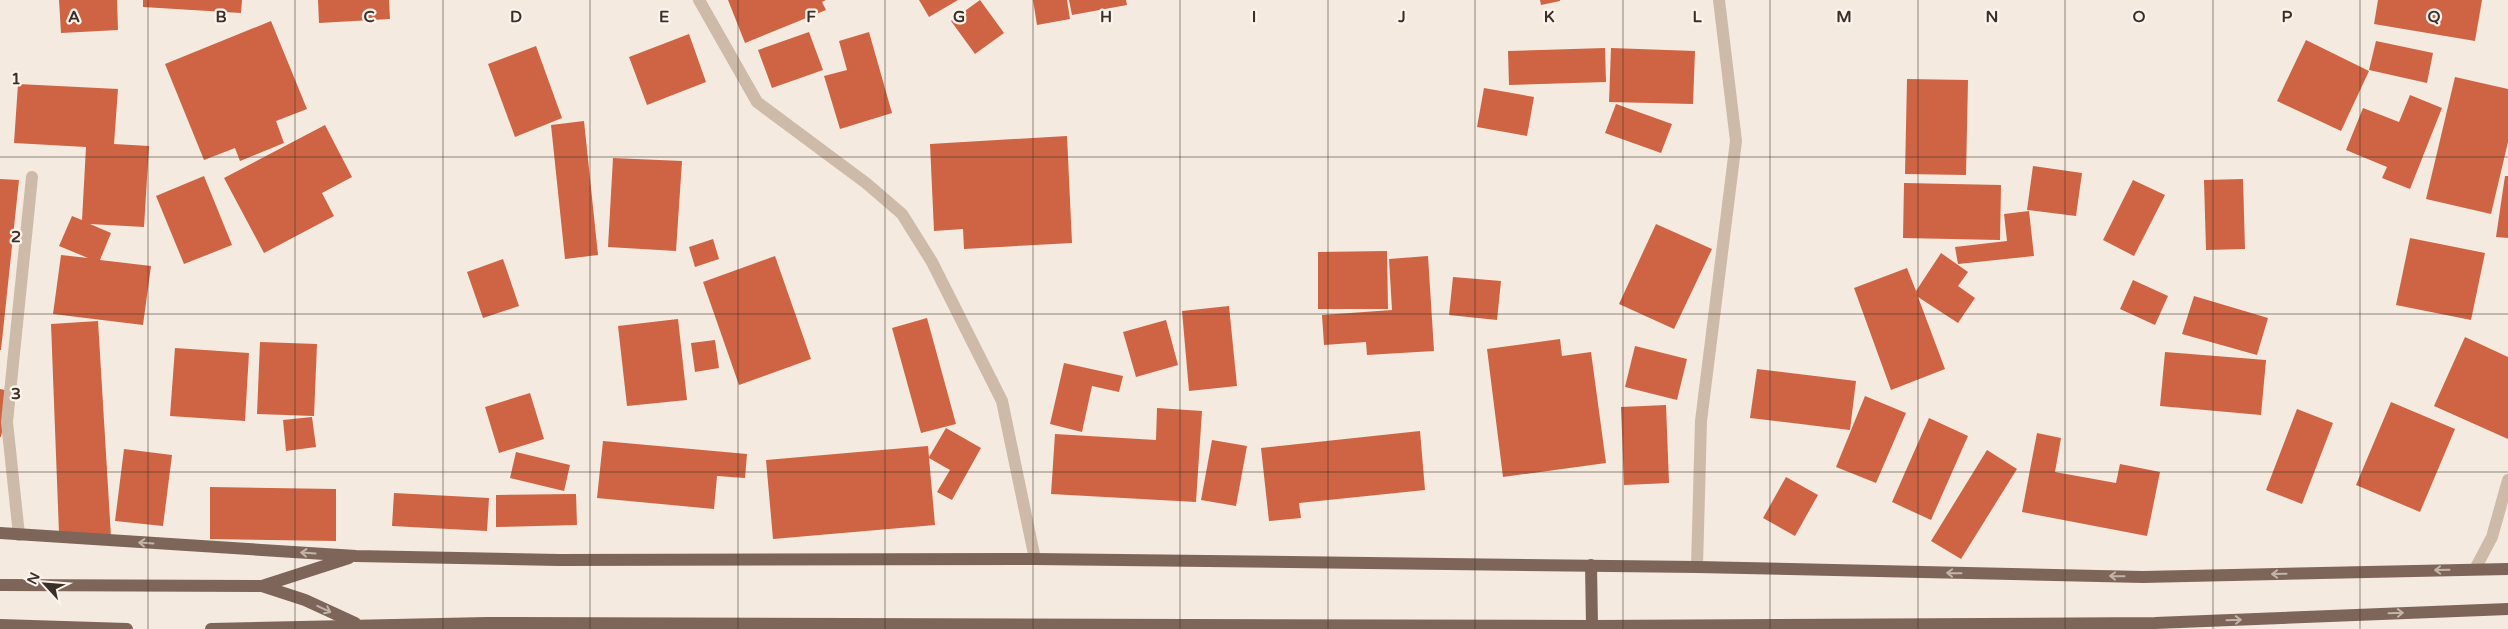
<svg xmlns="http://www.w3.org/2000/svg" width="2508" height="629" viewBox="0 0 2508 629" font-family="'Varela Round',sans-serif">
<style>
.building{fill:#ce6443}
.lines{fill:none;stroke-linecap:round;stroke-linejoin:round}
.street{stroke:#cebaa9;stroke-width:12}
.primary{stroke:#7e655a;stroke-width:12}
.oneway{stroke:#c3b4aa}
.grid{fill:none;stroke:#3b2f29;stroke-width:1;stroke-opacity:0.55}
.grid-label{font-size:16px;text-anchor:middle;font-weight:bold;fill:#3b2f29;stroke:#fbf4ec;stroke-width:4.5;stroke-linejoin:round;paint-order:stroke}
</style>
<rect width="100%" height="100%" fill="#f5eadf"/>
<g class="building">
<polygon points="59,0 117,0 118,30 61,33"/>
<polygon points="143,0 242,0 241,13 143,7"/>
<polygon points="318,0 389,0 390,19 319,23"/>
<polygon points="728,0 826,0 822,2 826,10 745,43"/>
<polygon points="919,0 958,0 929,17"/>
<polygon points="980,0 1004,33 975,54 951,21"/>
<polygon points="1033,0 1067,0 1070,19 1037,25"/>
<polygon points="1069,0 1126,0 1127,5 1072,15"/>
<polygon points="1540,0 1560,0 1560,1 1541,5"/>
<polygon points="2378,0 2482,0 2475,41 2374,24"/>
<polygon points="271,21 307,109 276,121 284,143 240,161 235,148 204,160 165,64"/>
<polygon points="809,32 823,70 772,88 758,50"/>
<polygon points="869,32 892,113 840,129 824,76 847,70 839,41"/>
<polygon points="689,34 706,82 647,105 629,57"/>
<polygon points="2306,40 2369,71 2341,131 2277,101"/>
<polygon points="2376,41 2433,53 2427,83 2369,70"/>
<polygon points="536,46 562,118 515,137 488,64"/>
<polygon points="1605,48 1606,82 1509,85 1508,51"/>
<polygon points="1611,48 1695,51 1693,104 1609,102"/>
<polygon points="2455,77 2508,89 2508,142 2491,214 2426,199"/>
<polygon points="1907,79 1968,80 1966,175 1905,174"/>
<polygon points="18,84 118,89 114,144 149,146 144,227 90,224 111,233 100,260 151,266 143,325 53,314 61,255 88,258 59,246 72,216 82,220 86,147 14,143"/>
<polygon points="1484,88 1534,97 1527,136 1477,127"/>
<polygon points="2410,95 2442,108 2410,189 2382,178 2387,167 2346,150 2363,108 2399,122"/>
<polygon points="1616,104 1672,124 1661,153 1605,133"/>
<polygon points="584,121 598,255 565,259 551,125"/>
<polygon points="325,125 352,177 322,193 334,216 264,253 224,178"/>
<polygon points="1067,136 1072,243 964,249 963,229 934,231 930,144"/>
<polygon points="613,158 682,161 676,251 608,247"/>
<polygon points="2033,166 2082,173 2076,216 2027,210"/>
<polygon points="204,176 232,245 184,264 156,196"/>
<polygon points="2505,176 2508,176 2508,238 2496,237"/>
<polygon points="0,179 19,180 1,350 0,350"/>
<polygon points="2243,179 2245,249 2206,250 2204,180"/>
<polygon points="2133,180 2165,195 2134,256 2103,240"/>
<polygon points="1904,183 2001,185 2000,240 1903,238"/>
<polygon points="2029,211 2034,256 1958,264 1955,247 2007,241 2004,214"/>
<polygon points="1656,224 1712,249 1674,329 1619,304"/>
<polygon points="2410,238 2485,253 2471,320 2396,305"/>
<polygon points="713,239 719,259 695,267 689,247"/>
<polygon points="1387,251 1388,309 1318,309 1318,252"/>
<polygon points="1941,253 1968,272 1958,286 1975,298 1958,323 1918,297 1945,369 1891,390 1854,288 1907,268 1916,291"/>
<polygon points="775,256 811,359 739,385 703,282"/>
<polygon points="1428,256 1434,351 1367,355 1366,342 1324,345 1322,315 1392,310 1389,259"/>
<polygon points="503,259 519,306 483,318 467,272"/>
<polygon points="1453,277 1501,281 1497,320 1449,315"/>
<polygon points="2133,280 2168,296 2155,325 2120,309"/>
<polygon points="2194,296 2268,318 2257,355 2182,334"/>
<polygon points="1229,306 1237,386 1189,391 1182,311"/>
<polygon points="927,318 956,424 921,433 892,328"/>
<polygon points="678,319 687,400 627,406 618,326"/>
<polygon points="1166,320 1178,365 1136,377 1123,332"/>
<polygon points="98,321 111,537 59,533 51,324"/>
<polygon points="2465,337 2508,357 2508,439 2434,406"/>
<polygon points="1560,339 1562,356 1591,352 1606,463 1503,477 1487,349"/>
<polygon points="715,340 719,368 695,372 691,343"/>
<polygon points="260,342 317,344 314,416 257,414"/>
<polygon points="1635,346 1687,359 1677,400 1625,387"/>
<polygon points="175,348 249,353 245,421 170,416"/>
<polygon points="2165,352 2266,360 2261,415 2160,406"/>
<polygon points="1064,363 1123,376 1119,392 1092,386 1082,432 1050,424"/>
<polygon points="1757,369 1856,381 1850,430 1750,418"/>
<polygon points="0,389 10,391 1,437 0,437"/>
<polygon points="530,393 544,439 499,453 485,407"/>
<polygon points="1865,396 1906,413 1876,483 1836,467"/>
<polygon points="2391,402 2455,429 2420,512 2356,485"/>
<polygon points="1666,405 1669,483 1624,485 1621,407"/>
<polygon points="1157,408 1202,411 1196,502 1051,494 1055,434 1156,440"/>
<polygon points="2297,409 2333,423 2302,504 2266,490"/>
<polygon points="312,417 316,447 286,451 283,420"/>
<polygon points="1929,418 1968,436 1931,520 1892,502"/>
<polygon points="946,428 981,448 952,500 937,492 950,470 929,458 935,525 773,539 766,460 928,446 929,457"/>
<polygon points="1420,431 1425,490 1299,503 1301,518 1269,521 1261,448"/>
<polygon points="2037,433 2061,438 2055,472 2116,483 2120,464 2160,472 2147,536 2022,512"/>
<polygon points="1212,440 1247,446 1236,506 1201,500"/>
<polygon points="603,441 747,454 745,478 717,476 714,509 597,498"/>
<polygon points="124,449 172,455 163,526 115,521"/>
<polygon points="1987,450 2017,469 1961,559 1931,541"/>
<polygon points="516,452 570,465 564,491 510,478"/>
<polygon points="1786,477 1818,495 1795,536 1763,518"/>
<polygon points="210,487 336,489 336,541 210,539"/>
<polygon points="394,493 489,498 487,531 392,526"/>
<polygon points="576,494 577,525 496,527 496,495"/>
</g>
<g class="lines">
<g class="street">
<polyline points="699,0 757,102 866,183 902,214 932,262 1002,401 1035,559"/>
<polyline points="19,535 7,422 32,177"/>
<polyline points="1697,567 1701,421 1736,141 1719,0"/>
<polyline points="2475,569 2492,537 2508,480"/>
</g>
<g class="primary">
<polyline points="0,533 356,556 559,560 1035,559 1697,567 2143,577 2508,569"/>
<polyline points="1591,565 1592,626"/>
<polyline points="0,585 262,586 305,600 355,623"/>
<polyline points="262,586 349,558"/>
<polyline points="0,625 127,629"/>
<polyline points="211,629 487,623 1592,626 2155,623 2508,609"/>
</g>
</g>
<defs><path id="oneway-shaft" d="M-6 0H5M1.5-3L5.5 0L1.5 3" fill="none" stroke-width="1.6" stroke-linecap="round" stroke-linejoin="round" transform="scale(1.25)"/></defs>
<g class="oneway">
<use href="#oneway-shaft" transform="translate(146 543) rotate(-176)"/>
<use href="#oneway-shaft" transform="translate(308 553) rotate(-176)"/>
<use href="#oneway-shaft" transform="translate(2442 570) rotate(179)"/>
<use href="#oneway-shaft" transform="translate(1954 573) rotate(-179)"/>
<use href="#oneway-shaft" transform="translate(2279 574) rotate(179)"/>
<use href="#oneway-shaft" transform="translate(2117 576) rotate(-179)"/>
<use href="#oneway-shaft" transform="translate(324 609) rotate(25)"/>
<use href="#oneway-shaft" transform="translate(2396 613) rotate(-2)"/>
<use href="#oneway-shaft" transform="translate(2234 620) rotate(-2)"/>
</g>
<path class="grid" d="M 148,0 L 148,629M 295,0 L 295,629M 443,0 L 443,629M 590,0 L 590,629M 738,0 L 738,629M 885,0 L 885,629M 1033,0 L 1033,629M 1180,0 L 1180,629M 1328,0 L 1328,629M 1475,0 L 1475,629M 1623,0 L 1623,629M 1770,0 L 1770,629M 1918,0 L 1918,629M 2065,0 L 2065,629M 2213,0 L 2213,629M 2360,0 L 2360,629M 0,157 L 2508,157M 0,314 L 2508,314M 0,472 L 2508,472"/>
<g class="grid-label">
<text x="74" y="22">A</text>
<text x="221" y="22">B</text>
<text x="369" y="22">C</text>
<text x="516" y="22">D</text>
<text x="664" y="22">E</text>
<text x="811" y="22">F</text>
<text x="959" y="22">G</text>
<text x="1106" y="22">H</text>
<text x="1254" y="22">I</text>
<text x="1402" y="22">J</text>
<text x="1549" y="22">K</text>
<text x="1697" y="22">L</text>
<text x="1844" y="22">M</text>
<text x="1992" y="22">N</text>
<text x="2139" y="22">O</text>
<text x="2287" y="22">P</text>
<text x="2434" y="22">Q</text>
<text x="16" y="84">1</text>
<text x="16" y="242">2</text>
<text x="16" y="399">3</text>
</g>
<g transform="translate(45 584) rotate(296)" stroke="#fbf4ec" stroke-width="4" paint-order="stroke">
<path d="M0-4L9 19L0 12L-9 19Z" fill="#3b2f29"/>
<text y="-8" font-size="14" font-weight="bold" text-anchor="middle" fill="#3b2f29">N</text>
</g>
</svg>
